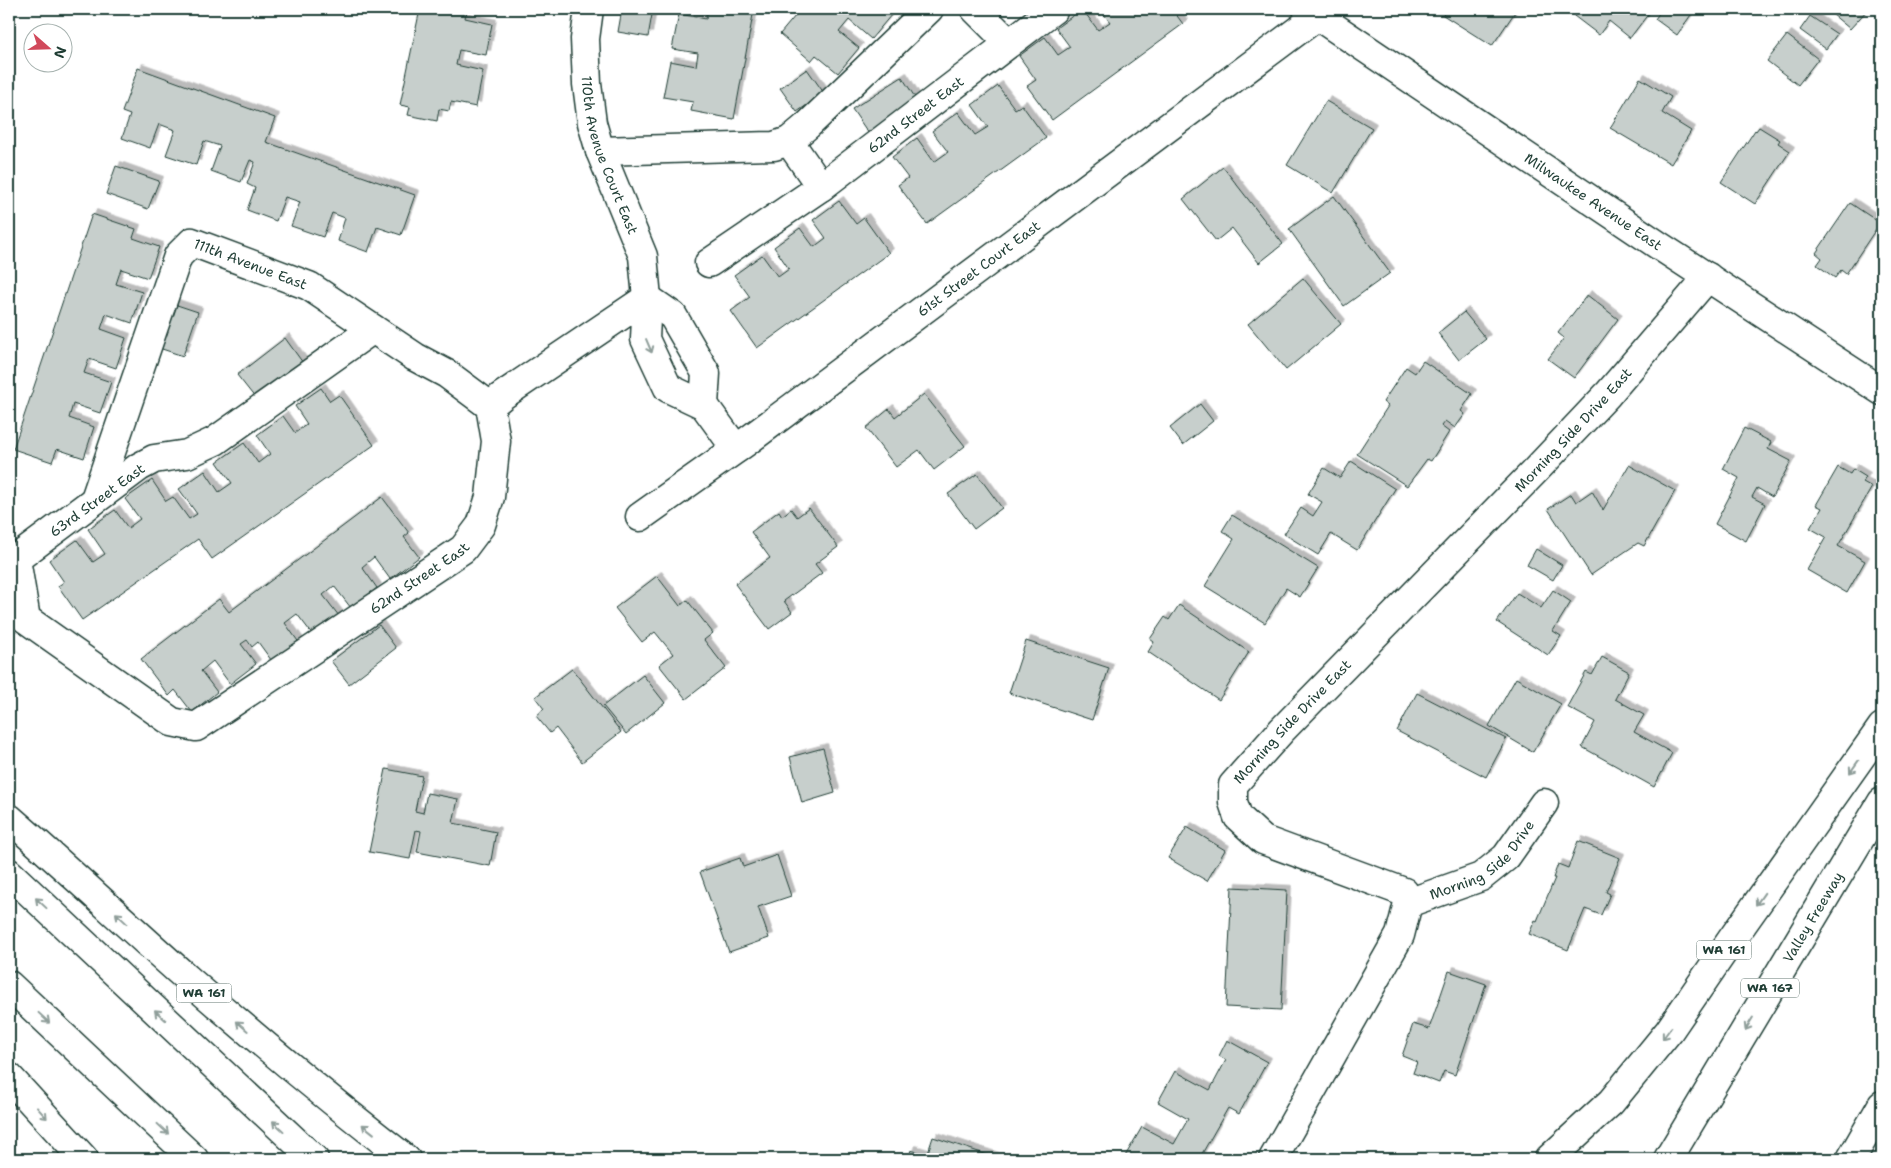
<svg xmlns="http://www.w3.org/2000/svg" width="1891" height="1168" viewBox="0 0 1891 1168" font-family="'Shantell Sans',sans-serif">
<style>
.building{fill:#c7cfcc;stroke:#1f3d34;filter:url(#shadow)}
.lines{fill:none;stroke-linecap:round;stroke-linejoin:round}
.street-casing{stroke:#1f3d34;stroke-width:31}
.secondary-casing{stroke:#1f3d34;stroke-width:31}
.highway-casing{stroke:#1f3d34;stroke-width:31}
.street{stroke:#fff;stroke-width:28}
.secondary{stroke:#fff;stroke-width:28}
.highway{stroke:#fff;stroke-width:28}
.oneway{stroke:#8f9e9a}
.labels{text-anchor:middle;stroke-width:4.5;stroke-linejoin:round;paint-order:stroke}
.shield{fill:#fff;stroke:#627771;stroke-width:1}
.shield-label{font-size:12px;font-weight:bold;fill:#1f3d34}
.street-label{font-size:14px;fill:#1f3d34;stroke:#fff}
</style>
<defs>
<filter id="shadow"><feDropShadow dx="4.5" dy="-4.5" stdDeviation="0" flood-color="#0004"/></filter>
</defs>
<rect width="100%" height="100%" fill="#fff"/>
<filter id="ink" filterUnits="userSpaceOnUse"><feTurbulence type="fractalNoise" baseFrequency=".02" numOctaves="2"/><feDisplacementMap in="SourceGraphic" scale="10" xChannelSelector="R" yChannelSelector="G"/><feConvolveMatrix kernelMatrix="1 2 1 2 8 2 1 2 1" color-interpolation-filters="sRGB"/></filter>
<g filter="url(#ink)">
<g class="building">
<polygon points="420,9 467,9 465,18 492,24 486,55 459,50 456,65 483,71 476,107 451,102 449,111 439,109 437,121 408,115 410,107 400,105"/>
<polygon points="622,9 653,9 648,37 618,32"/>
<polygon points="708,9 754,9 734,119 691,111 693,102 663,97 670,61 696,66 698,53 672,49 679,14 706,19"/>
<polygon points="801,9 886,9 892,14 871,39 849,20 839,32 859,48 838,73 816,55 811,61 780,34"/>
<polygon points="1082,9 1098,30 1110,22 1100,9 1172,9 1183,24 1052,120 1027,86 1036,80 1019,56 1045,37 1058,55 1070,47 1056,28"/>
<polygon points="1447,9 1517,9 1492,46 1443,15"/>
<polygon points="1579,9 1652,9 1630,38 1609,21 1599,35 1574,16"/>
<polygon points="1662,9 1695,9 1677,35 1655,19"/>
<polygon points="1826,9 1868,9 1850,29"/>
<polygon points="1810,16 1837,34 1826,49 1800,30"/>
<polygon points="1787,35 1818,59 1798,85 1767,61"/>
<polygon points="138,68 275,118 266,142 415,195 401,235 377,227 368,252 338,241 345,218 332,213 323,237 291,226 300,202 285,197 276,221 247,210 255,188 247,184 255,162 250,160 241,182 211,171 220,146 204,141 196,165 166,155 175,130 159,124 150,148 122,138 130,115 122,112"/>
<polygon points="807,69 824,93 797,112 780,88"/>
<polygon points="902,77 918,102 869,134 852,109"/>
<polygon points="1640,78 1671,97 1662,113 1691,131 1671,164 1610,128"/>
<polygon points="998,86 1015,109 1022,105 1046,138 927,224 898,185 908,178 892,157 917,138 934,162 948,152 932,131 958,112 975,135 988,127 972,105"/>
<polygon points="1326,101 1372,128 1333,193 1287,165"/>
<polygon points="1759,127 1780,140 1778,143 1790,151 1755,204 1721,182 1755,130 1756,131"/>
<polygon points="116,166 159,181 148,209 106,194"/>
<polygon points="1223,167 1283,244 1259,263 1232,228 1216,241 1183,199"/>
<polygon points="1334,196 1390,273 1344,306 1289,229"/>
<polygon points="839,201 856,224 864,218 889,253 757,348 731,311 750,297 734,275 762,255 778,277 789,269 774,247 800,228 814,247 826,238 813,220"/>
<polygon points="1850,203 1880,223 1846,274 1841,270 1835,278 1817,265 1822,258 1816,253"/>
<polygon points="92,214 136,229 133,238 159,247 148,278 121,269 116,284 142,292 132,323 106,314 101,329 126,338 116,368 89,359 84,373 111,382 100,413 73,404 69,418 94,427 84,458 57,449 52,462 13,449"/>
<polygon points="1303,278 1341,324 1286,370 1248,324"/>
<polygon points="1587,295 1618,319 1574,378 1548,359 1564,338 1558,333"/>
<polygon points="171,303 198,312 183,356 156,347"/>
<polygon points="1464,312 1486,339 1459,360 1438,333"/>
<polygon points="285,338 303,363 256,399 237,375"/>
<polygon points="1423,361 1472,394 1461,411 1465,414 1455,428 1445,421 1441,426 1449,432 1431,461 1427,459 1407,486 1357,454 1388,406 1383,402 1406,367 1415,373"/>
<polygon points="321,388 330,401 339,395 374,445 212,559 198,539 82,620 58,586 64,582 49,560 77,540 93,562 105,554 88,529 115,510 128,528 140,519 125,499 152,480 166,501 173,497 189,519 197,514 179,489 205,471 219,492 232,483 217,462 244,443 258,463 270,454 257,435 283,416 295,433 307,424 295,406"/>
<polygon points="924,394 965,446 934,470 919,450 896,467 866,428 889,409 895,417"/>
<polygon points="1200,404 1213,421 1183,445 1170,428"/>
<polygon points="1744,428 1771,442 1768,449 1791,461 1772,497 1757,488 1752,497 1765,504 1746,541 1715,524 1739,478 1723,469"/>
<polygon points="1351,461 1395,489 1357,550 1331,534 1318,555 1284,534 1301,508 1313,516 1322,502 1308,494 1324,468 1340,478"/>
<polygon points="1629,465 1675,491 1644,546 1638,543 1591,575 1548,509 1571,494 1576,502 1592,491 1603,510"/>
<polygon points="1838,467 1850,474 1853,469 1866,477 1863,482 1872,487 1838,546 1865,561 1847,593 1807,570 1826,537 1810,528 1822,508 1816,505"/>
<polygon points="977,474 1002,508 974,529 948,494"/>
<polygon points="382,497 409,533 404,537 419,557 390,579 374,557 362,567 377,588 351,608 334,586 323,595 339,616 313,635 297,614 285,623 300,644 274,664 258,642 252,647 247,640 241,644 256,664 230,684 213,661 201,671 217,692 192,712 175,690 169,696 141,659 219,599 229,612"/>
<polygon points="809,508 838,547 815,564 822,573 784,601 792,612 769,629 735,584 770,558 751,532 779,511 782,516 791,509 797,517"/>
<polygon points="1232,515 1318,568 1300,597 1286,588 1265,623 1205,586 1234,539 1222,531"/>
<polygon points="1536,549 1562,565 1553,580 1527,565"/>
<polygon points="657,576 680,606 687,600 713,633 704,640 726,668 686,699 659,665 673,654 655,632 642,642 615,608"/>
<polygon points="1553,590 1571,602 1553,631 1561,636 1548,655 1497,622 1517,593 1541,608"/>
<polygon points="1179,605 1249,652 1219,700 1148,652 1154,642 1150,639 1165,617 1169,620"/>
<polygon points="379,625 396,648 349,684 331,661"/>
<polygon points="1026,641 1109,668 1092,720 1009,693"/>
<polygon points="1602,657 1629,672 1615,699 1644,715 1634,732 1672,753 1654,787 1582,747 1595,722 1567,707 1586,672 1592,675"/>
<polygon points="572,669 621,732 582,762 556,728 550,733 536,716 544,709 535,697"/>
<polygon points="643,675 665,703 626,734 603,706"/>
<polygon points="1516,678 1561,704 1533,752 1489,726"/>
<polygon points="1417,693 1506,739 1486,777 1397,731"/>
<polygon points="823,748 835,793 802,803 790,757"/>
<polygon points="386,769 422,776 415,811 423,813 427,793 458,799 453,823 496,832 490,866 417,852 421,831 416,830 410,859 369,852"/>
<polygon points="1187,827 1225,850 1207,881 1168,858"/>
<polygon points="1578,841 1620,858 1606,892 1610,894 1601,915 1585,909 1568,950 1529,934 1535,920 1537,921 1555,878 1553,878 1558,864 1568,868"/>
<polygon points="777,855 791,896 758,907 769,938 729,952 700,872 740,858 743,867"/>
<polygon points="1232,887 1287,890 1281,1010 1226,1007"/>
<polygon points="1449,971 1486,984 1455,1075 1444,1071 1439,1083 1413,1073 1417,1062 1402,1056 1413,1024 1429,1029"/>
<polygon points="1227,1040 1267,1062 1239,1114 1228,1108 1199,1159 1124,1158 1142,1127 1174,1144 1188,1119 1158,1102 1175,1071 1210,1090 1226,1060 1219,1056"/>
<polygon points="933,1137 1000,1159 908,1159 911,1150 927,1155"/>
</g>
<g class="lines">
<defs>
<g id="street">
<path id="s1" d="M 589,9 L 585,39 L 587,84 L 592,123 L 600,151 L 643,256 L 647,298 L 645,339 L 668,388 L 704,405 L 736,449"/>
<polyline points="975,9 1009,43"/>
<polyline points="600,151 774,146 789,141 808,125 929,9"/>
<path id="s2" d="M 821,187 L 1054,9"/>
<polyline points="709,263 821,187 789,141"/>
<polyline points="647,298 673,316 706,373 704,405"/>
<path id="s3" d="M 373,329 L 215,441 L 187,454 L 154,459 L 139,467 L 16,559 L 26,619 L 172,722 L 196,727 L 463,549 L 481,525 L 490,497 L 496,441 L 490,406 L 502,396 L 647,298"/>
<path id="s4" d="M 95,499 L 178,256 L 192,242 L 309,286 L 415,357 L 447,374 L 490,406"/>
<path id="s5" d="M 640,517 L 746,442 L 1316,17"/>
<path id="s6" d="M 1408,903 L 1481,877 L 1506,857 L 1544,803"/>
<path id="s7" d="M 1273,1159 L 1400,935 L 1408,903 L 1404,892 L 1263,840 L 1238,817 L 1233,802 L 1233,785 L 1282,730 L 1535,471 L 1608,394 L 1708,277"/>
</g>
<g id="secondary">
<path id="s8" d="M 1307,9 L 1658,245 L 1882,391"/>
</g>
<g id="highway">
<path d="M 9,818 C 70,871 129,927 189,980 C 260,1042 332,1102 406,1159"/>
<polyline points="9,873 314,1159"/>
<polyline points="9,985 194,1159"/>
<polyline points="9,1077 84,1159"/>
<polyline points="1549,1159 1611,1102 1669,1031 1732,939 1882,727"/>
<path id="s9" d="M 1668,1159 L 1882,802"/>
<polyline points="1851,1159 1882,1105"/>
</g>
</defs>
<use href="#street" class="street-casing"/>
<use href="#secondary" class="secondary-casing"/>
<use href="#highway" class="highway-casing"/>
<use href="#street" class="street"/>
<use href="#secondary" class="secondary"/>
<use href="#highway" class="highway"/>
</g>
<defs><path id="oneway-shaft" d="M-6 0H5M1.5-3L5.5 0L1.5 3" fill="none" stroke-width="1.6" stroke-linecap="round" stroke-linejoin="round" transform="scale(1.25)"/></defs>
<g class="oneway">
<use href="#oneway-shaft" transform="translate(649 346) rotate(67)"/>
<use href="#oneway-shaft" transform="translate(1854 767) rotate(125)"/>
<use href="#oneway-shaft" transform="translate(1760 899) rotate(125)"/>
<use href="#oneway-shaft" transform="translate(41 903) rotate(-137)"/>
<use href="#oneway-shaft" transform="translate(121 918) rotate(-137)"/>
<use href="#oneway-shaft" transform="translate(160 1015) rotate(-137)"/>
<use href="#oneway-shaft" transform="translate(44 1018) rotate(43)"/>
<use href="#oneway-shaft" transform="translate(1749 1024) rotate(121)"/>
<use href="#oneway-shaft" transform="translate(242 1026) rotate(-139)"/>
<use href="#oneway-shaft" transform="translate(1667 1033) rotate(127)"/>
<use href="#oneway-shaft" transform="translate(42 1113) rotate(48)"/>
<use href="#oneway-shaft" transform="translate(278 1126) rotate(-137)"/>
<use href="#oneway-shaft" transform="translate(163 1129) rotate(43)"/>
<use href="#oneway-shaft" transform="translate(368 1129) rotate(-142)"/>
</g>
</g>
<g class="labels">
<g class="shield">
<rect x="1696.5" y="940.5" width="55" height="19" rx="4"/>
<rect x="1741" y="978.5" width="58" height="19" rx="4"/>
<rect x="176.5" y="983.5" width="55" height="19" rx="4"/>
</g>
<g class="shield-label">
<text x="1724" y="954">WA 161</text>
<text x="1770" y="992">WA 167</text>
<text x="204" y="997">WA 161</text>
</g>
<g class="street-label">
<text dy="5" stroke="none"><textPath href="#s2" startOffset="119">62nd Street East</textPath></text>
<text dy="5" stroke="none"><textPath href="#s1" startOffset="150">110th Avenue Court East</textPath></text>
<text dy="5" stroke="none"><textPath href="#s8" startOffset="345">Milwaukee Avenue East</textPath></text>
<text dy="5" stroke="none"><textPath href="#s4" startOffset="339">111th Avenue East</textPath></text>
<text dy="5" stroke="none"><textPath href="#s5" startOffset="420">61st Street Court East</textPath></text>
<text dy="5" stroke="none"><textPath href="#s7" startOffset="1011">Morning Side Drive East</textPath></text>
<text transform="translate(97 500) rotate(-36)" y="5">63rd Street East</text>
<text dy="5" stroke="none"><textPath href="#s3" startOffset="961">62nd Street East</textPath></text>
<text dy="5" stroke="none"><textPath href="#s7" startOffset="606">Morning Side Drive East</textPath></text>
<text dy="5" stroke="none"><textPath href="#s6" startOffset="88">Morning Side Drive</textPath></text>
<text dy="5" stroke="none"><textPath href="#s9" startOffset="282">Valley Freeway</textPath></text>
</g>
</g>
<rect width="1891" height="1168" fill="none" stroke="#fff" stroke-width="30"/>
<rect x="15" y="15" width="1861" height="1138" fill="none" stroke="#1f3d34" stroke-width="2" filter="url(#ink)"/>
<g transform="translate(48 48) rotate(110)"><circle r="24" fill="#ffffff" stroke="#a5b1ae"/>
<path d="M0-4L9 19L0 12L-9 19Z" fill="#d1495b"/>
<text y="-8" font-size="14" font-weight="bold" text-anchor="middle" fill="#1f3d34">N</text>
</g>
</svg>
